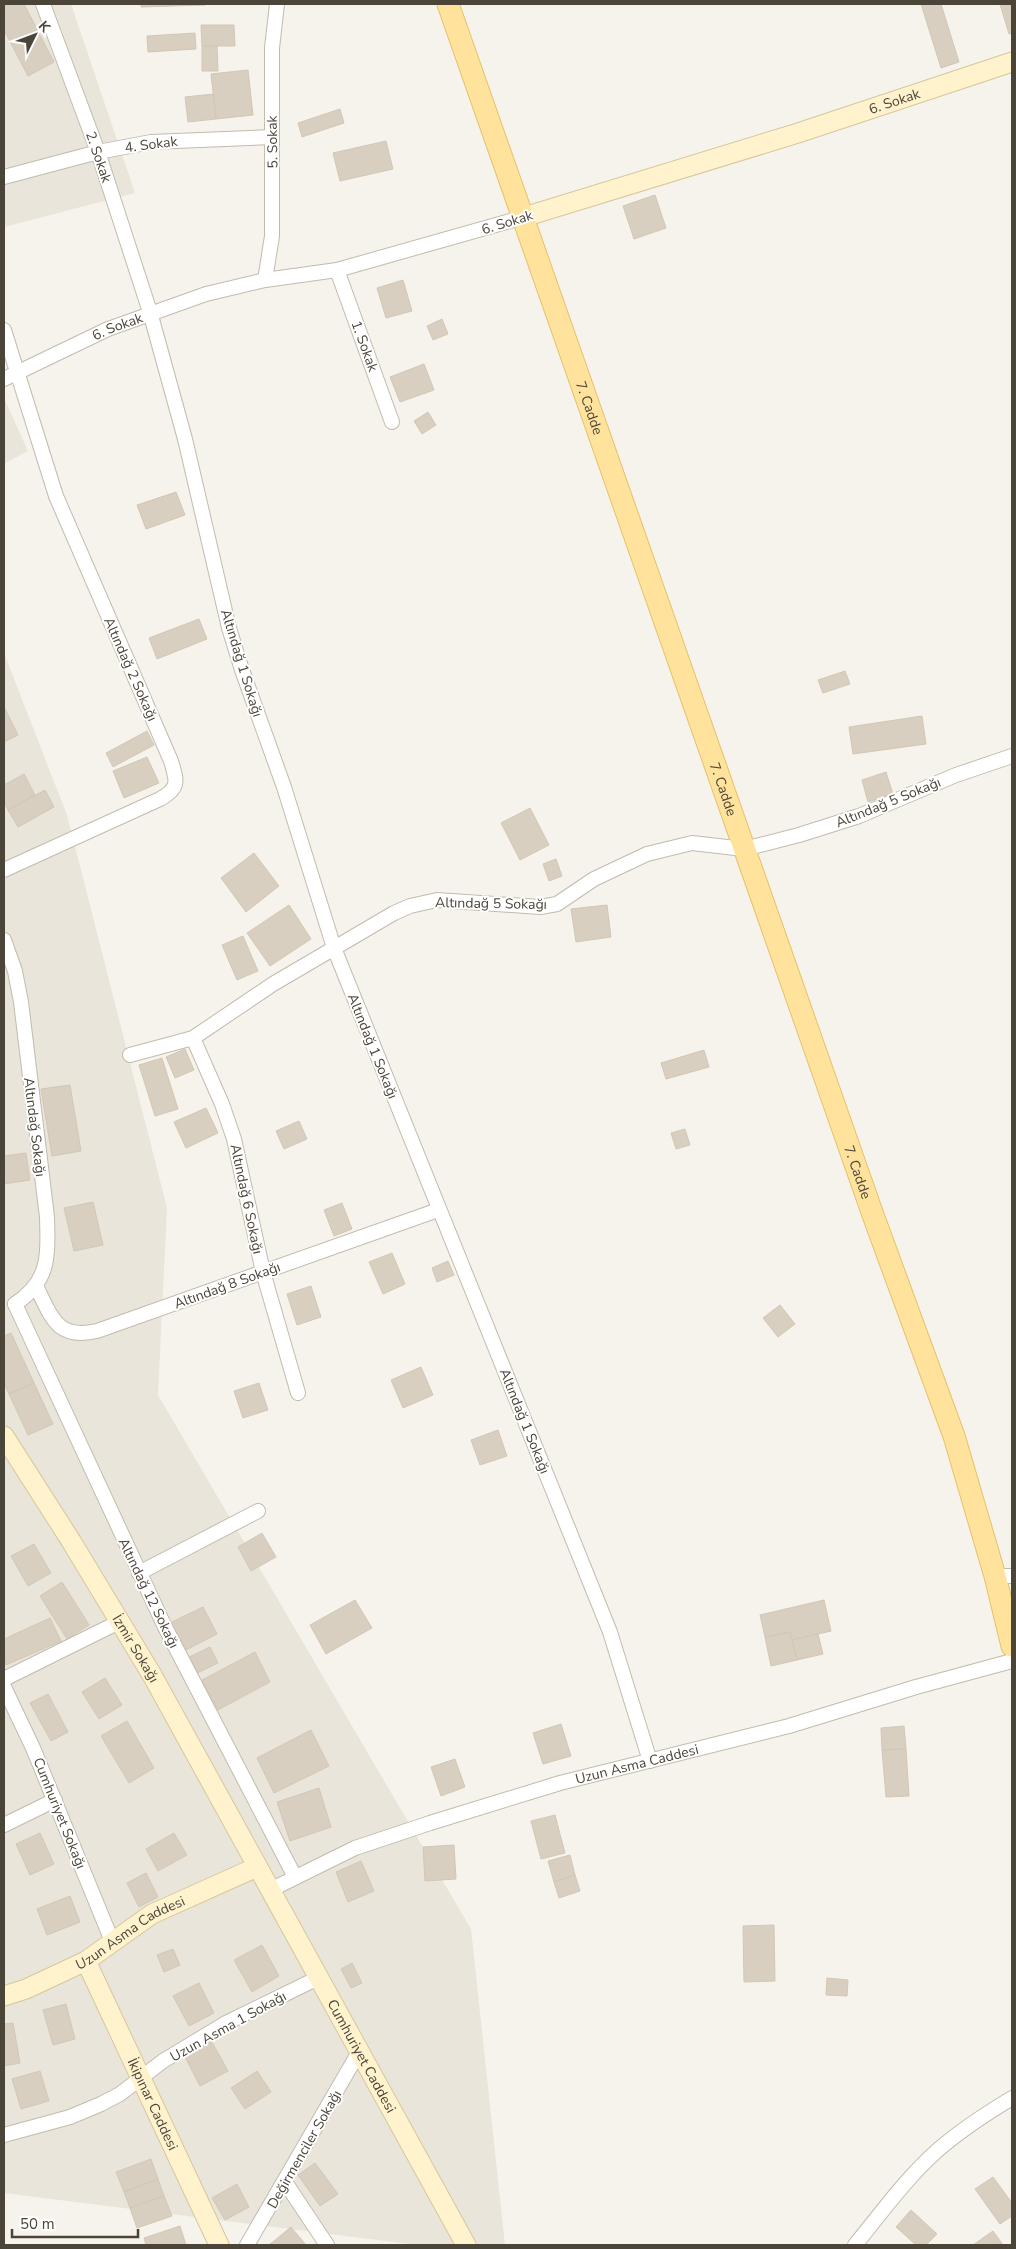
<svg xmlns="http://www.w3.org/2000/svg" width="1016" height="2249" viewBox="0 0 1016 2249" font-family="'Nunito Sans',sans-serif">
<style>
.residential{fill:#eae5da}
.building{fill:#d8cfc1;stroke:#d3c7b4}
.lines{fill:none;stroke-linecap:round;stroke-linejoin:round}
.street-casing{stroke:#c2bbae;stroke-width:16}
.secondary-casing{stroke:#d6c79b;stroke-width:21}
.primary-casing{stroke:#e6c16a;stroke-width:23}
.street{stroke:#fff;stroke-width:14}
.secondary{stroke:#fff3cd;stroke-width:19}
.primary{stroke:#ffe39c;stroke-width:21}
.labels{text-anchor:middle;stroke-width:4;stroke-linejoin:round;paint-order:stroke}
.street-label{font-size:14px;fill:#4b4439;stroke:#fff}
</style>
<rect width="100%" height="100%" fill="#f6f3ec"/>
<g class="residential">
<polygon points="4,4 71,4 135,193 4,227"/>
<polygon points="4,398 28,451 4,464"/>
<polygon points="4,653 67,815 167,1208 158,1395 471,1929 505,2245 417,2245 4,2193"/>
</g>
<g class="building">
<polygon points="4,4 24,4 54,62 28,76 4,30"/>
<polygon points="141,4 206,4 206,5 141,7"/>
<polygon points="921,4 941,4 959,62 941,68"/>
<polygon points="1000,4 1012,4 1012,33 1009,34"/>
<polygon points="201,25 234,25 235,46 202,46"/>
<polygon points="195,33 196,49 148,52 147,36"/>
<polygon points="202,46 217,46 218,71 202,71"/>
<polygon points="248,70 253,115 216,119 211,74"/>
<polygon points="213,94 216,119 188,122 185,97"/>
<polygon points="340,109 344,123 302,137 298,123"/>
<polygon points="386,141 393,169 340,181 333,153"/>
<polygon points="655,195 666,228 634,239 623,206"/>
<polygon points="403,280 412,311 386,318 377,288"/>
<polygon points="442,319 448,334 433,340 427,326"/>
<polygon points="424,364 434,390 400,402 390,377"/>
<polygon points="428,412 436,425 422,434 414,421"/>
<polygon points="176,492 185,515 146,529 137,505"/>
<polygon points="199,619 207,639 157,659 149,638"/>
<polygon points="845,671 850,684 823,693 818,680"/>
<polygon points="4,707 18,735 4,742"/>
<polygon points="922,716 926,744 853,754 849,727"/>
<polygon points="147,731 154,745 113,767 106,753"/>
<polygon points="147,757 159,783 124,798 113,771"/>
<polygon points="886,772 893,794 868,802 862,780"/>
<polygon points="24,774 35,795 8,810 4,802 4,785"/>
<polygon points="45,790 54,807 18,827 8,810"/>
<polygon points="530,808 549,845 520,860 501,823"/>
<polygon points="254,853 279,886 246,912 221,878"/>
<polygon points="556,859 562,876 549,881 543,864"/>
<polygon points="289,905 311,939 270,966 247,933"/>
<polygon points="607,905 611,937 576,942 571,909"/>
<polygon points="243,936 258,971 237,980 222,945"/>
<polygon points="185,1049 194,1070 175,1078 166,1057"/>
<polygon points="704,1050 709,1067 666,1079 661,1063"/>
<polygon points="162,1058 178,1109 155,1116 139,1065"/>
<polygon points="70,1085 81,1151 52,1156 41,1089"/>
<polygon points="206,1108 218,1133 186,1148 174,1122"/>
<polygon points="299,1121 307,1139 284,1149 276,1131"/>
<polygon points="685,1129 690,1145 676,1149 671,1133"/>
<polygon points="26,1153 30,1180 4,1184 4,1156"/>
<polygon points="93,1202 103,1245 74,1251 64,1208"/>
<polygon points="342,1203 352,1229 334,1236 324,1210"/>
<polygon points="392,1253 405,1284 383,1294 369,1262"/>
<polygon points="448,1261 454,1275 437,1282 432,1268"/>
<polygon points="311,1286 321,1317 297,1325 287,1294"/>
<polygon points="780,1305 795,1324 778,1337 763,1318"/>
<polygon points="11,1333 34,1383 9,1394 4,1383 4,1336"/>
<polygon points="421,1367 433,1395 403,1408 391,1380"/>
<polygon points="34,1383 53,1424 28,1435 9,1394"/>
<polygon points="259,1383 268,1410 243,1418 234,1391"/>
<polygon points="498,1430 507,1456 480,1465 471,1440"/>
<polygon points="262,1533 276,1557 251,1571 238,1547"/>
<polygon points="34,1544 51,1573 28,1586 11,1556"/>
<polygon points="62,1582 89,1625 67,1639 40,1596"/>
<polygon points="355,1600 372,1628 326,1654 310,1625"/>
<polygon points="824,1600 831,1631 792,1640 790,1632 765,1637 760,1615"/>
<polygon points="203,1607 217,1634 184,1651 170,1623"/>
<polygon points="50,1618 61,1641 6,1665 4,1660 4,1639"/>
<polygon points="790,1632 797,1660 771,1666 765,1637"/>
<polygon points="818,1634 823,1654 797,1660 792,1640"/>
<polygon points="210,1647 218,1663 195,1674 187,1658"/>
<polygon points="255,1652 270,1682 218,1710 202,1680"/>
<polygon points="105,1678 122,1705 99,1719 82,1692"/>
<polygon points="48,1694 68,1732 51,1741 30,1703"/>
<polygon points="127,1721 154,1768 129,1783 101,1736"/>
<polygon points="561,1724 571,1756 543,1764 533,1733"/>
<polygon points="904,1726 906,1749 882,1750 881,1728"/>
<polygon points="311,1730 329,1766 274,1793 257,1758"/>
<polygon points="906,1749 909,1796 886,1797 882,1750"/>
<polygon points="455,1759 465,1787 441,1796 431,1767"/>
<polygon points="319,1788 331,1827 290,1841 277,1802"/>
<polygon points="555,1815 565,1853 541,1859 531,1821"/>
<polygon points="40,1833 54,1864 30,1875 16,1844"/>
<polygon points="174,1833 187,1855 158,1871 146,1849"/>
<polygon points="454,1845 456,1879 425,1881 423,1847"/>
<polygon points="570,1855 575,1875 554,1882 548,1861"/>
<polygon points="361,1861 374,1891 348,1902 336,1872"/>
<polygon points="146,1873 158,1897 139,1907 127,1883"/>
<polygon points="575,1875 580,1891 559,1898 554,1882"/>
<polygon points="70,1896 80,1922 47,1935 37,1909"/>
<polygon points="774,1925 775,1981 744,1982 743,1926"/>
<polygon points="262,1945 279,1976 252,1992 234,1960"/>
<polygon points="173,1949 180,1965 164,1972 157,1955"/>
<polygon points="352,1963 362,1983 351,1988 341,1969"/>
<polygon points="827,1978 848,1980 847,1996 826,1995"/>
<polygon points="199,1983 214,2013 189,2026 173,1996"/>
<polygon points="66,2004 75,2039 53,2045 43,2010"/>
<polygon points="13,2023 20,2063 4,2066 4,2024"/>
<polygon points="212,2042 228,2071 200,2086 185,2057"/>
<polygon points="40,2071 49,2101 21,2109 12,2079"/>
<polygon points="257,2071 271,2092 245,2109 231,2088"/>
<polygon points="151,2159 158,2179 124,2192 116,2172"/>
<polygon points="315,2163 338,2194 320,2206 298,2175"/>
<polygon points="993,2177 1012,2203 1012,2216 1000,2224 975,2189"/>
<polygon points="158,2179 164,2196 130,2208 124,2192"/>
<polygon points="237,2184 249,2207 225,2220 212,2198"/>
<polygon points="164,2196 172,2216 137,2228 130,2208"/>
<polygon points="911,2210 937,2234 926,2245 916,2245 896,2227"/>
<polygon points="180,2226 186,2245 146,2245 144,2238"/>
<polygon points="291,2227 306,2245 269,2245"/>
<polygon points="993,2231 1003,2245 973,2245"/>
</g>
<g class="lines">
<defs>
<g id="street">
<polyline points="43,4 98,152 150,312 185,439 229,628 242,670 284,787 334,948 610,1632 650,1761"/>
<polyline points="4,177 98,152 151,142 272,137"/>
<polyline points="337,270 392,422"/>
<polyline points="265,280 272,236 272,48 277,4"/>
<path d="M 4,330 L 56,496 L 171,761 C 177,781 180,788 160,799 L 4,870"/>
<path id="s1" d="M 4,379 L 108,329 L 206,294 L 265,280 L 337,270 L 524,217"/>
<path d="M 4,940 L 15,971 L 21,1002 L 47,1217 C 48,1256 50,1281 15,1304"/>
<polyline points="193,1038 222,1104 234,1139 263,1272 298,1393"/>
<polyline points="130,1055 193,1038 273,984 394,913 410,906 437,900 540,907 557,904 594,879 647,854 692,843 744,849 799,835 859,816 956,775 1012,756"/>
<path d="M 36,1286 C 52,1318 57,1340 97,1331 L 438,1210"/>
<polyline points="15,1304 164,1625 295,1877"/>
<polyline points="139,1573 258,1511"/>
<polyline points="995,1576 1012,1576"/>
<polyline points="4,1679 121,1621"/>
<polyline points="4,1687 33,1748 112,1941"/>
<polyline points="4,1825 55,1800"/>
<path id="s2" d="M 270,1890 L 355,1848 L 430,1823 L 560,1783 L 789,1726 L 916,1687 L 1012,1661"/>
<polyline points="4,2135 70,2117 101,2104 120,2094 163,2061 196,2041 226,2023 318,1978"/>
<polyline points="285,2182 327,2245"/>
<polyline points="247,2245 359,2052"/>
<path d="M 855,2245 C 882,2212 907,2177 939,2149 C 961,2130 987,2113 1012,2098"/>
</g>
<g id="secondary">
<path id="s3" d="M 524,217 L 798,133 L 1012,62"/>
<path id="s4" d="M 4,1436 L 71,1541 L 152,1675 L 466,2245"/>
<path id="s5" d="M 86,1961 L 219,2245"/>
<path id="s6" d="M 4,1996 L 26,1989 L 86,1961 L 152,1914 L 257,1867"/>
</g>
<g id="primary">
<path id="s7" d="M 448,4 L 873,1215 L 954,1436 L 995,1576 L 1012,1646"/>
</g>
</defs>
<use href="#street" class="street-casing"/>
<use href="#secondary" class="secondary-casing"/>
<use href="#primary" class="primary-casing"/>
<use href="#street" class="street"/>
<use href="#secondary" class="secondary"/>
<use href="#primary" class="primary"/>
</g>
<g class="labels">
<g class="street-label">
<text dy="5" stroke="none"><textPath href="#s3" startOffset="388">6. Sokak</textPath></text>
<text transform="translate(272 142) rotate(-91)" y="5">5. Sokak</text>
<text transform="translate(151 144) rotate(-7)" y="5">4. Sokak</text>
<text transform="translate(99 157) rotate(71)" y="5">2. Sokak</text>
<text transform="translate(507 222) rotate(-17)" y="5">6. Sokak</text>
<text dy="5" stroke="none"><textPath href="#s1" startOffset="125">6. Sokak</textPath></text>
<text transform="translate(365 346) rotate(70)" y="5">1. Sokak</text>
<text dy="5" stroke="none"><textPath href="#s7" startOffset="428">7. Cadde</textPath></text>
<text transform="translate(242 663) rotate(73)" y="5">Altındağ 1 Sokağı</text>
<text transform="translate(131 669) rotate(66)" y="5">Altındağ 2 Sokağı</text>
<text dy="5" stroke="none"><textPath href="#s7" startOffset="832">7. Cadde</textPath></text>
<text transform="translate(888 802) rotate(-22)" y="5">Altındağ 5 Sokağı</text>
<text transform="translate(491 903) rotate(1)" y="5">Altındağ 5 Sokağı</text>
<text transform="translate(373 1046) rotate(68)" y="5">Altındağ 1 Sokağı</text>
<text transform="translate(35 1127) rotate(83)" y="5">Altındağ Sokağı</text>
<text dy="5" stroke="none"><textPath href="#s7" startOffset="1238">7. Cadde</textPath></text>
<text transform="translate(247 1199) rotate(78)" y="5">Altındağ 6 Sokağı</text>
<text transform="translate(227 1285) rotate(-20)" y="5">Altındağ 8 Sokağı</text>
<text transform="translate(525 1421) rotate(68)" y="5">Altındağ 1 Sokağı</text>
<text transform="translate(149 1593) rotate(64)" y="5">Altındağ 12 Sokağı</text>
<text dy="5" stroke="none"><textPath href="#s4" startOffset="250">İzmir Sokağı</textPath></text>
<text dy="5" stroke="none"><textPath href="#s2" startOffset="389">Uzun Asma Caddesi</textPath></text>
<text transform="translate(60 1813) rotate(68)" y="5">Cumhuriyet Sokağı</text>
<text dy="5" stroke="none"><textPath href="#s6" startOffset="142">Uzun Asma Caddesi</textPath></text>
<text transform="translate(228 2026) rotate(-29)" y="5">Uzun Asma 1 Sokağı</text>
<text dy="5" stroke="none"><textPath href="#s4" startOffset="716">Cumhuriyet Caddesi</textPath></text>
<text dy="5" stroke="none"><textPath href="#s5" startOffset="158">İkipınar Caddesi</textPath></text>
<text transform="translate(304 2149) rotate(-60)" y="5">Değirmenciler Sokağı</text>
</g>
</g>
<rect width="1016" height="2249" fill="none" stroke="#4b4439" stroke-width="10"/>
<g transform="translate(35 35) rotate(48)" stroke="#ffffff" stroke-width="4" paint-order="stroke">
<path d="M0-4L9 19L0 12L-9 19Z" fill="#4b4439"/>
<text y="-8" font-size="14" font-weight="bold" text-anchor="middle" fill="#4b4439">K</text>
</g>
<path d="M12 2229v8h126v-8" fill="none" stroke="#4b4439" stroke-width="2.5"/>
<text x="20" y="2229" font-size="15" fill="#4b4439" stroke="#ffffff" stroke-width="4" paint-order="stroke">50 m</text>
</svg>
